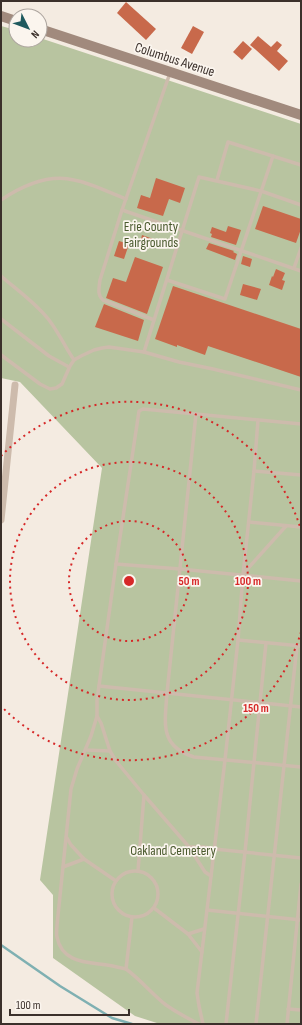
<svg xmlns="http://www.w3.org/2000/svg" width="302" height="1025" viewBox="0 0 302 1025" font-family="'Sofia Sans Condensed',sans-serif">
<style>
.green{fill:#b8c4a0}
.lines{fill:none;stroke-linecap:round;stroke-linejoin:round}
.stream{stroke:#7fb0b2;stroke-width:2.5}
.building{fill:#c8694b}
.lane{stroke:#cdbbac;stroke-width:3.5}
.street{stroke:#cdbbac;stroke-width:7}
.secondary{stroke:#a18a7d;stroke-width:10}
.ring{fill:none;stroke:#d62828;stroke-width:2;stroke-dasharray:2 4}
.labels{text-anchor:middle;stroke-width:3.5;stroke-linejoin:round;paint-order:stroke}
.street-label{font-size:14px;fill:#3b302b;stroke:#fbf5ee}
.park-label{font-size:14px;fill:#4a5a2e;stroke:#fbf5ee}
.centre{fill:#d62828;stroke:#fbf5ee;stroke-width:2}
.ring-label{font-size:12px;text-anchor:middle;font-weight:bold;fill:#d62828;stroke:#fbf5ee;stroke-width:3.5;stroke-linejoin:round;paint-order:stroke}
</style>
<rect width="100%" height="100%" fill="#f4ebe1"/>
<polygon class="green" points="1,26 16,30 16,40 40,40 40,38 301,124 301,1024 160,1024 135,1016 53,958 53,895 40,880 102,468 20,382 1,378"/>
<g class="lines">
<polyline class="stream" points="1,945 60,986 112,1018 132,1024"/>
</g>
<g class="building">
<polygon points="126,2 156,29 146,40 117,13"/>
<polygon points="193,26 204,32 192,54 181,48"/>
<polygon points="258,36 271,47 277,41 282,45 277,51 288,61 279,71 256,50 250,45"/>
<polygon points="243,41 252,49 242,60 233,52"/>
<polygon points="156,178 185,188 180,203 169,199 163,216 137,208 141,195 150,198"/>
<polygon points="263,206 301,219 301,229 296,243 255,229"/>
<polygon points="228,226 241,230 236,245 211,237 212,234 210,233 212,227 226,232"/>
<polygon points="142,235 156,240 153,247 140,243"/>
<polygon points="119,241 129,244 124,259 114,256"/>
<polygon points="209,243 234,251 233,252 237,254 235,260 206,249"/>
<polygon points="243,256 252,259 250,267 241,264"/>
<polygon points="135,257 163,267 147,314 106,298 113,278 126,282"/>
<polygon points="276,269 285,273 282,280 285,281 282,290 269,285 272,276 273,277"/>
<polygon points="243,284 261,289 257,300 240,295"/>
<polygon points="173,286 301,329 301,377 208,346 205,355 177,345 177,347 155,339"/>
<polygon points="104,304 144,320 138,341 95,327"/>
</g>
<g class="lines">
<g class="lane">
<polyline points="217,180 228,142 301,165"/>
<path d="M 1,200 C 22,186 49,174 74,180 C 91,183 110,193 126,199"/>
<polyline points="122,210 301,271"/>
<polyline points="294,268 301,248"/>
<path d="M 1,276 C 17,290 36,303 49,320 C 59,333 65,347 74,360"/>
<polyline points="167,280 225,299 273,156"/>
<polyline points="1,319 49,356 69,367"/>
<path d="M 154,320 L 103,300 C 97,295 99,288 100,280 L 122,210 L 170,73"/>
<polyline points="144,352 199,177 261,191 301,205"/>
<polyline points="1,355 40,384 50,389 56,388 62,384 70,366 74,360 81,356 94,350 102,348 109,347 144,352 179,362 213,369 301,390"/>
<path d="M 196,414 L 167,693 C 165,723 159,746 194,757 L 301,767"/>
<polyline points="254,471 301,475"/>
<polyline points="249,522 301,527"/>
<polyline points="116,564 180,569 301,581"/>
<polyline points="243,574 286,526"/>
<polyline points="238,640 301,646"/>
<polyline points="99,686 301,707"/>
<polyline points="97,716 101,723 110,751"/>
<polyline points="86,750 110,751 116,761 144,795 138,871"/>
<polyline points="144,795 189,847 205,872 211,876"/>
<polyline points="67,838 71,845 84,859"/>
<polyline points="189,847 204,847 214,849 301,858"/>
<polyline points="63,867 84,859 116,881"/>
<circle cx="135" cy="894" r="23"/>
<polyline points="154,908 188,934 202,952"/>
<polyline points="207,910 301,920"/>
<path d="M 132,917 L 126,969 C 141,980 152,994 166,1005 C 176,1012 187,1018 199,1024"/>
<polyline points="188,934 204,929"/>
<path d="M 126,969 C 120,968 114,966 107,965 C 87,962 62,963 57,937 C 56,934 57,929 57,925 L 71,789 L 77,769 L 91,736 L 97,716 L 97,700 L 116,564 L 139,411 L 143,409 L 301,424"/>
<polyline points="288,1009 301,1010"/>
<polyline points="203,1024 199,1006 197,993 225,760 238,640 243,575 254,471 258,420"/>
<polyline points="226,1024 245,852 266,643"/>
<polyline points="256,1024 297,646"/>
<polyline points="287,1024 301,884"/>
</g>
<polyline class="street" points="1,520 15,385"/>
<g class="secondary">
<polyline points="1,16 16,21"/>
<polyline points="40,29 301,115"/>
</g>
</g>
<g class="ring">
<circle cx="129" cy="581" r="60"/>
<circle cx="129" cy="581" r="119"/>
<path d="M301 632A179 179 0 0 1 1 706M1 456A179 179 0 0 1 301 530"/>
</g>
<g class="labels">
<g class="street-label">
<text transform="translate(175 59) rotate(18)" y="5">Columbus Avenue</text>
</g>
<g class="park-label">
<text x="151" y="231">Erie County<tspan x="151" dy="16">Fairgrounds</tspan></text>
<text x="173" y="855">Oakland Cemetery</text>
</g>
</g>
<circle cx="129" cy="581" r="6" class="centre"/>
<g class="ring-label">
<text x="189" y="585">50 m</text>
<text x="248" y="585">100 m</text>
<text x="256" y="712">150 m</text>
</g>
<rect width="302" height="1025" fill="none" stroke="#3b302b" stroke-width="4"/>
<g transform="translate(28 28) rotate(132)"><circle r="19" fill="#fbf5ee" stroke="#aea6a0"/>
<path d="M0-3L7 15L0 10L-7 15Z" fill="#1f5a5e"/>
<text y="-6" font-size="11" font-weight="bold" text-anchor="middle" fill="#3b302b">N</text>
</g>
<path d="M10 1009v6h119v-6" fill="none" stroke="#3b302b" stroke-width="2"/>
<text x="16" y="1009" font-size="12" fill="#3b302b" stroke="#fbf5ee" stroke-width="3" paint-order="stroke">100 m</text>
</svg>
